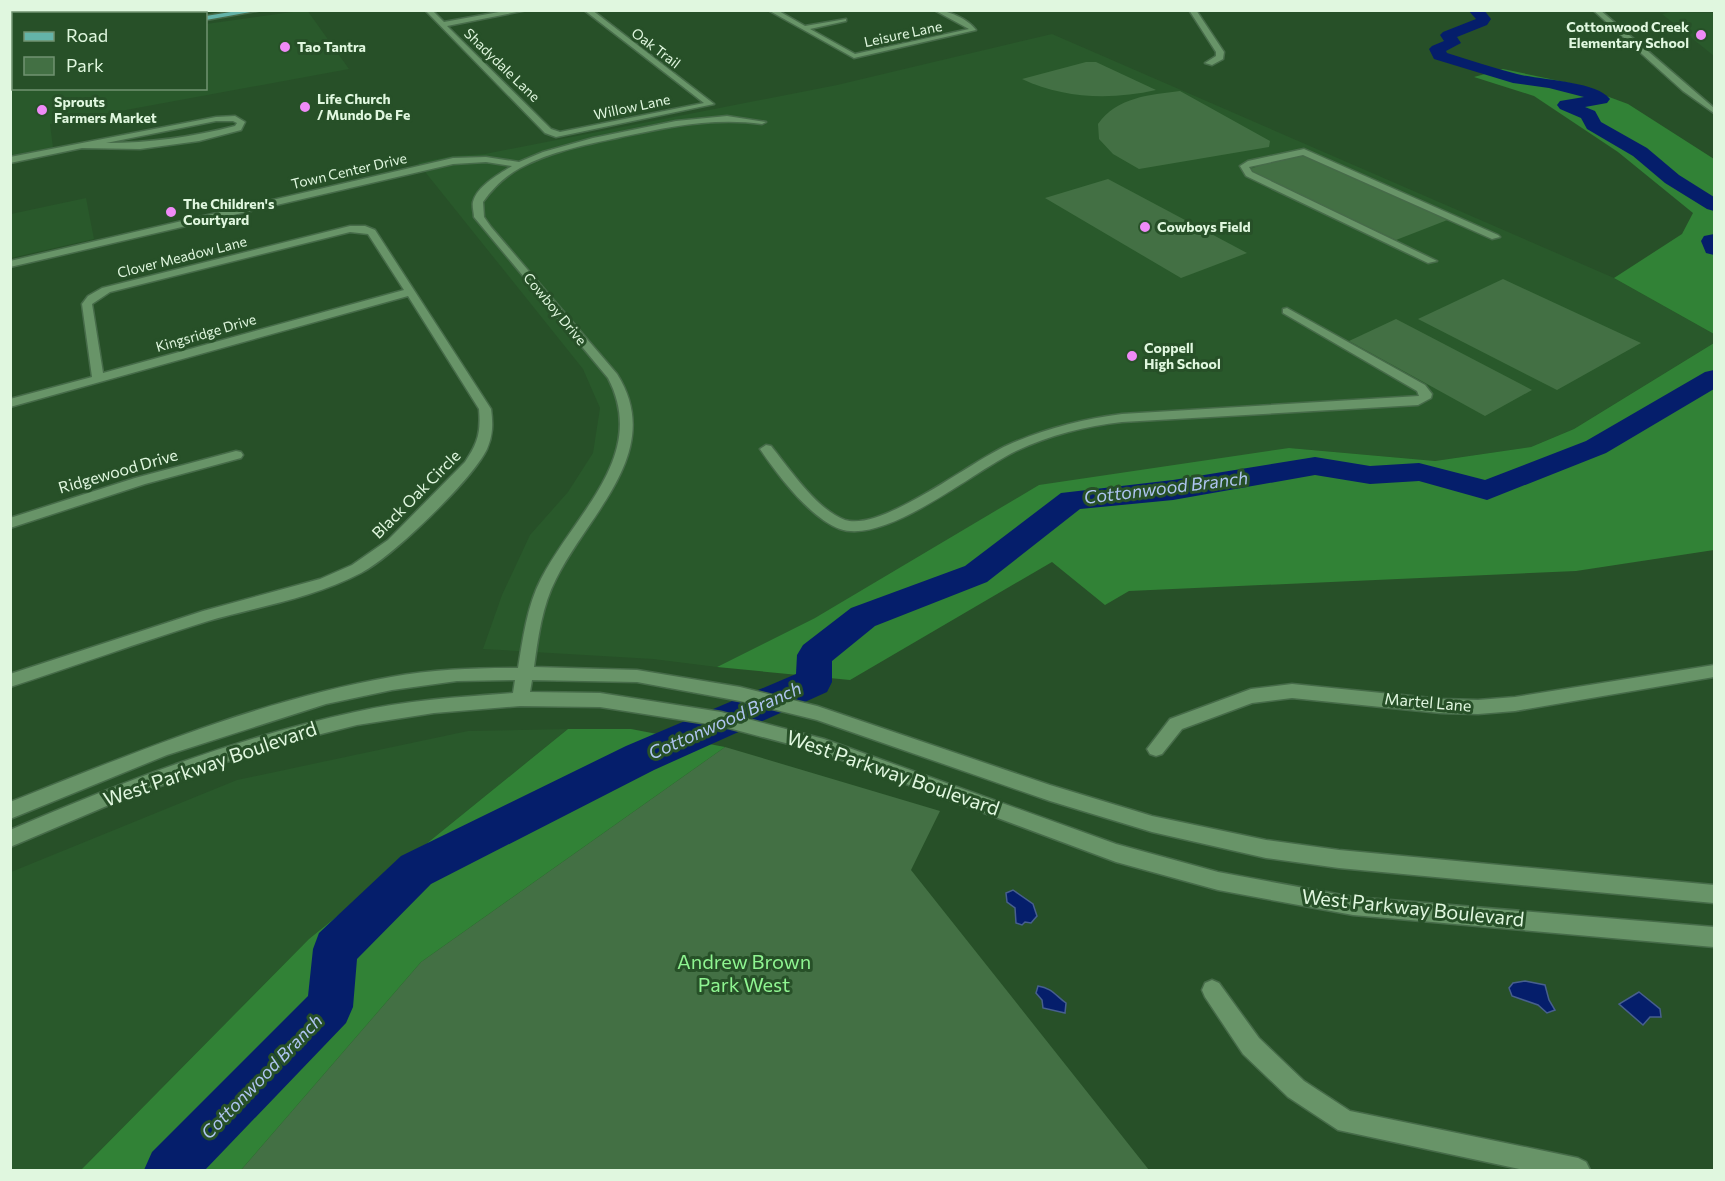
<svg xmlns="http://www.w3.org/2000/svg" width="1725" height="1181" viewBox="0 0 1725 1181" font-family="Commissioner,sans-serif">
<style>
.built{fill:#29592b}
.green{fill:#437044}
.forest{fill:#318236}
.water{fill:#051e6b;stroke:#475f8e;stroke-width:1.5}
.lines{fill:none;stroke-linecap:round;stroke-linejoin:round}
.river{fill:#051e6b;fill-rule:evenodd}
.minor-casing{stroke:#466b49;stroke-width:3}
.major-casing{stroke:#466b49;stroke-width:3}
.minor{fill:#689468;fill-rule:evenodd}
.major{fill:#64b3a8;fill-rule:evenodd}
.poi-dot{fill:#ef8bf7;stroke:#275028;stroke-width:2}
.labels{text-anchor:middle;stroke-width:6;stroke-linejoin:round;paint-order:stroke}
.far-poi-label{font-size:14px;font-weight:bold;fill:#e0f7df;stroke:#275028;text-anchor:start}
.far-street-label{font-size:14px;fill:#e0f7df;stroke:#275028}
.street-label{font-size:16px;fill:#e0f7df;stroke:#275028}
.water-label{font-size:18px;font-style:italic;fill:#afc5f1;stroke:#275028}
.near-street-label{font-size:20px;fill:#e0f7df;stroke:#275028}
.near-park-label{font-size:20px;fill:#8ff591;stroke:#275028}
</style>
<rect width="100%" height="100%" fill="#275028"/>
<g class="built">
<polygon points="307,10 349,69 50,124 53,148 11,156 11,54 13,53 14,88 206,88 206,24"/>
<polygon points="1671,12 1714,13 1714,56 1662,14"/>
<polygon points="1052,34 1614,278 1714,334 1714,343 1574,429 1531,447 1435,461 1289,448 815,618 717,667 653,659 483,649 502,595 530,535 568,492 593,453 600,408 583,369 418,163 452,156 485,154 837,85"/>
<polygon points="86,198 94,239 11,258 11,214"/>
<polygon points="568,729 309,939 81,1170 11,1170 11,872 237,780 468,731"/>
</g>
<g class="green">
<path d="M 1086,62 L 1096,62 L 1156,90 C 1112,100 1064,99 1022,79 Z"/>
<path d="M 1180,91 L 1270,141 L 1269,147 L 1139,169 L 1113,154 L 1099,139 L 1098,124 C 1117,97 1149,95 1180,91 Z"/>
<polygon points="1299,152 1450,219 1396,240 1247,170"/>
<polygon points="1108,179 1247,253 1181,278 1045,198"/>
<polygon points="1503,279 1641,343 1557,390 1418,319"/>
<polygon points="1396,319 1532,390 1485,416 1349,341"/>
<polygon points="725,747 940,811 911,870 1149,1170 241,1170 421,962"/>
</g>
<g class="forest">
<polygon points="1503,69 1574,84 1628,104 1714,159 1714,334 1614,278 1682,234 1693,213 1618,152 1534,96 1474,77"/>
<polygon points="1714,343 1714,550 1576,571 1129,591 1105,605 1052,562 850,680 717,667 815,618 1039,485 1289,448 1435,461 1531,447 1574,429"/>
<polygon points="568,729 631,729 725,747 421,962 241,1170 81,1170 309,939"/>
</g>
<g class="water">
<polygon points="1013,890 1033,904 1037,916 1031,923 1025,922 1022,925 1016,923 1015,908 1007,902 1006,893"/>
<polygon points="1525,981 1545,985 1549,1000 1555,1010 1547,1013 1538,1005 1512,996 1509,988 1513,983"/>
<path d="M 1038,986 C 1052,988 1055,995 1066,1003 L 1065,1013 L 1043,1008 L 1042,1000 L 1036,993 Z"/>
<polygon points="1639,992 1660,1009 1661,1017 1650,1017 1643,1025 1619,1004"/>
</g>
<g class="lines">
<g class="river">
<path d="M 1468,10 L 1484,10 L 1491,19 L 1487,25 L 1457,37 L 1461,43 L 1446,51 L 1447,53 C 1470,60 1494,68 1517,74 C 1539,80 1596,81 1610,99 L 1607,103 L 1585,107 L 1595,111 L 1601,122 L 1647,148 L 1679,175 L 1714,197 L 1714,211 L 1707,209 L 1665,183 L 1633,156 L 1587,129 L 1581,118 L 1560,109 L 1557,105 L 1560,101 L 1584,97 L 1549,88 L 1513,83 L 1434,59 L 1429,49 L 1432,46 L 1444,41 L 1440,35 L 1443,32 L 1476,19 Z"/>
<polygon points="1714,234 1714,255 1706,253 1701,241 1704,236"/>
<polygon points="1714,370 1714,389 1606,453 1487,500 1419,481 1370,484 1315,475 1173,500 1080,509 987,582 875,626 832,661 832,682 827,692 654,770 431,884 357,959 353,1007 346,1023 205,1170 144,1170 152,1152 308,996 313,949 319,933 401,856 626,746 796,674 797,655 803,645 851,608 965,566 1061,493 1173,480 1315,457 1370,466 1419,463 1485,480 1586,441 1705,372"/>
</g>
<defs>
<g id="minor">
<polygon points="63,10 71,12 45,14"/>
<polygon points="425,10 432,10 444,22 510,10 527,10 447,26 551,129 560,132 704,103 584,10 592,10 714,104 556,137 545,133"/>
<path d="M 768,10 L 777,10 L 805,26 L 846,19 L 846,21 L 810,29 L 855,54 L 969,29 L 934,10 C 948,10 968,19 976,30 L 854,58 Z"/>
<polygon points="1189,10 1196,10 1224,52 1223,59 1212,65 1205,63 1216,56 1216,52"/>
<polygon points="1593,10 1600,10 1714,108 1714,113 1683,91"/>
<path d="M 235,116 L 245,122 L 241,130 L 199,141 L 140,149 L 82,148 L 10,163 L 10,157 L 216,117 ZM 216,121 L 233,121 L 237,123 L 235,126 C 192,137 150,143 106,143 Z"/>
<path d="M 727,116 L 766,122 L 762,124 C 714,117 668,127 621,137 C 586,145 551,151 520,168 C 504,177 493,188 483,202 L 484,217 L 491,227 L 617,374 C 666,451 588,514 556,579 C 542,606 538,638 534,667 L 637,670 L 740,687 L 817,706 L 1050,785 L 1152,816 L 1266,840 L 1339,850 L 1714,885 L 1714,903 L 1339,868 L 1266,858 L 1152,832 L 1050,801 L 817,720 L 740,701 L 637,682 L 532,680 L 530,692 L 600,693 L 721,712 L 824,739 L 1116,844 L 1218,872 L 1353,897 L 1714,927 L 1714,947 L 1353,915 L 1218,890 L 1116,862 L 823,753 L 721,726 L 600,707 L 520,706 L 434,713 L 357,725 L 293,741 L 220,764 L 109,805 L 10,847 L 10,830 C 122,782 236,738 355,712 C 406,700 460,697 513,693 L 515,680 L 457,681 L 392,690 L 326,704 L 167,755 L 10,819 L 10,802 C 133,753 260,700 391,677 C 433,669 475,668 518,668 C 523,638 527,606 541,579 C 574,514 649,456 608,378 L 474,217 C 474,213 472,206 473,202 C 477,186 499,174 512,166 L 486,162 L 453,164 L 10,267 L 10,261 L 453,158 L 486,157 L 519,162 L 543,152 L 593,138 L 676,121 Z"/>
<polygon points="1304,149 1498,235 1500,237 1492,239 1303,155 1249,167 1252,172 1437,261 1428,263 1246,176 1240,166 1248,161"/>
<path d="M 350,226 L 365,226 L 375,230 L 491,409 C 493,424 493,435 487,449 C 472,480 392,557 361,573 C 314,598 256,607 205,622 C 140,642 75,666 10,687 L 10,674 L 203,611 L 320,579 L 352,565 L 388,540 L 465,462 C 478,443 481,432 479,409 L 408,296 L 10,407 L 10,399 L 92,377 L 82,304 L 88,296 L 102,288 ZM 350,232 L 368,234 L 404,290 L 103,373 L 92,304 L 110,292 Z"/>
<path d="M 1287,308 L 1425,385 L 1432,394 L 1431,398 L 1418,405 L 1122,422 C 1086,426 1050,435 1016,451 C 974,471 886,545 840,529 C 810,518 777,474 760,449 L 766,445 L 771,446 C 789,468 817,510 845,520 C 882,532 971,461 1008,445 C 1044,429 1083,419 1122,414 L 1419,396 L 1417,391 L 1283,313 L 1283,309 Z"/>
<polygon points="236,451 241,452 243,455 241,458 145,484 10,528 10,518 135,478"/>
<polygon points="1714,665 1714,677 1515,711 1478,714 1441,713 1292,698 1252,703 1182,729 1162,754 1156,756 1150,754 1147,749 1170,719 1251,689 1292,684 1441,699 1478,700 1515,697"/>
<polygon points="1212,980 1219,983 1259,1038 1304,1081 1350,1111 1578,1158 1586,1162 1590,1170 1524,1170 1338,1130 1288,1097 1243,1054 1205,997 1202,990 1205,983"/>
</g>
<g id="major">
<polygon points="243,10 262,10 206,20 206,16"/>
<polygon points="14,46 14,50 10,51 10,47"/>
</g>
</defs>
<use href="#minor" class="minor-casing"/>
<use href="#major" class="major-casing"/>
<use href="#minor" class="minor"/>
<use href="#major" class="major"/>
</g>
<g class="poi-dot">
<circle cx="1701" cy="35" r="6"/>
<circle cx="285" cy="47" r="6"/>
<circle cx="305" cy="107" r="6"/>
<circle cx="42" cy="110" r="6"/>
<circle cx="171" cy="212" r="6"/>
<circle cx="1145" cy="227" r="6"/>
<circle cx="1132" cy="356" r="6"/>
</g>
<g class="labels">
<g class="far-poi-label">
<text x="1689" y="32" text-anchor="end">Cottonwood Creek<tspan x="1689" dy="16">Elementary School</tspan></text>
<text x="297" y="52">Tao Tantra</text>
<text x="317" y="104">Life Church<tspan x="317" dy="16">/ Mundo De Fe</tspan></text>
<text x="54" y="107">Sprouts<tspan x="54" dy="16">Farmers Market</tspan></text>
<text x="183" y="209">The Children's<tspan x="183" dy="16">Courtyard</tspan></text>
<text x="1157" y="232">Cowboys Field</text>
<text x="1144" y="353">Coppell<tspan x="1144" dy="16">High School</tspan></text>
</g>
<g class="far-street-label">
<text transform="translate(903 34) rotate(-12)" y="5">Leisure Lane</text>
<text transform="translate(656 48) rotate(37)" y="5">Oak Trail</text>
<text transform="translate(502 65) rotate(44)" y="5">Shadydale Lane</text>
<text transform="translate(632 107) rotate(-12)" y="5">Willow Lane</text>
<text transform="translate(349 171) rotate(-13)" y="5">Town Center Drive</text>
<text transform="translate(182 257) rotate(-14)" y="5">Clover Meadow Lane</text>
<text transform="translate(555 309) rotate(50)" y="5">Cowboy Drive</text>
<text transform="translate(206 333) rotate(-16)" y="5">Kingsridge Drive</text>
</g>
<g class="street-label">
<text transform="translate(118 471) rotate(-16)" y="6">Ridgewood Drive</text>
<text transform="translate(416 494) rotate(-45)" y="6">Black Oak Circle</text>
<text transform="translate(1428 702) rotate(5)" y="6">Martel Lane</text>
</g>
<g class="water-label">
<text transform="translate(1166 488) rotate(-7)" y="6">Cottonwood Branch</text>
<text transform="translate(725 721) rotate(-24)" y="6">Cottonwood Branch</text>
<text transform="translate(262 1077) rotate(-46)" y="6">Cottonwood Branch</text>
</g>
<g class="near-street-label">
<text transform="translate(210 764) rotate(-19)" y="7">West Parkway Boulevard</text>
<text transform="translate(893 773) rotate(19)" y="7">West Parkway Boulevard</text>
<text transform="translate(1413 908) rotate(6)" y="7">West Parkway Boulevard</text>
</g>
<g class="near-park-label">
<text x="744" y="969">Andrew Brown<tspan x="744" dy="23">Park West</tspan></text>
</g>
</g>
<rect width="1725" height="1181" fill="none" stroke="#e0f7df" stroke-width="24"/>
<rect x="12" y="12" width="195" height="78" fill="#275028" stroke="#719371" stroke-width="1.5"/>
<rect x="24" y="32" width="30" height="9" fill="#64b3a8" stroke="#719371" stroke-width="1.5"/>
<text x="66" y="42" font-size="18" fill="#e0f7df">Road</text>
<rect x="24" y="57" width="30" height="18" fill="#437044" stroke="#719371" stroke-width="1.5"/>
<text x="66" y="72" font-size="18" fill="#e0f7df">Park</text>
</svg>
